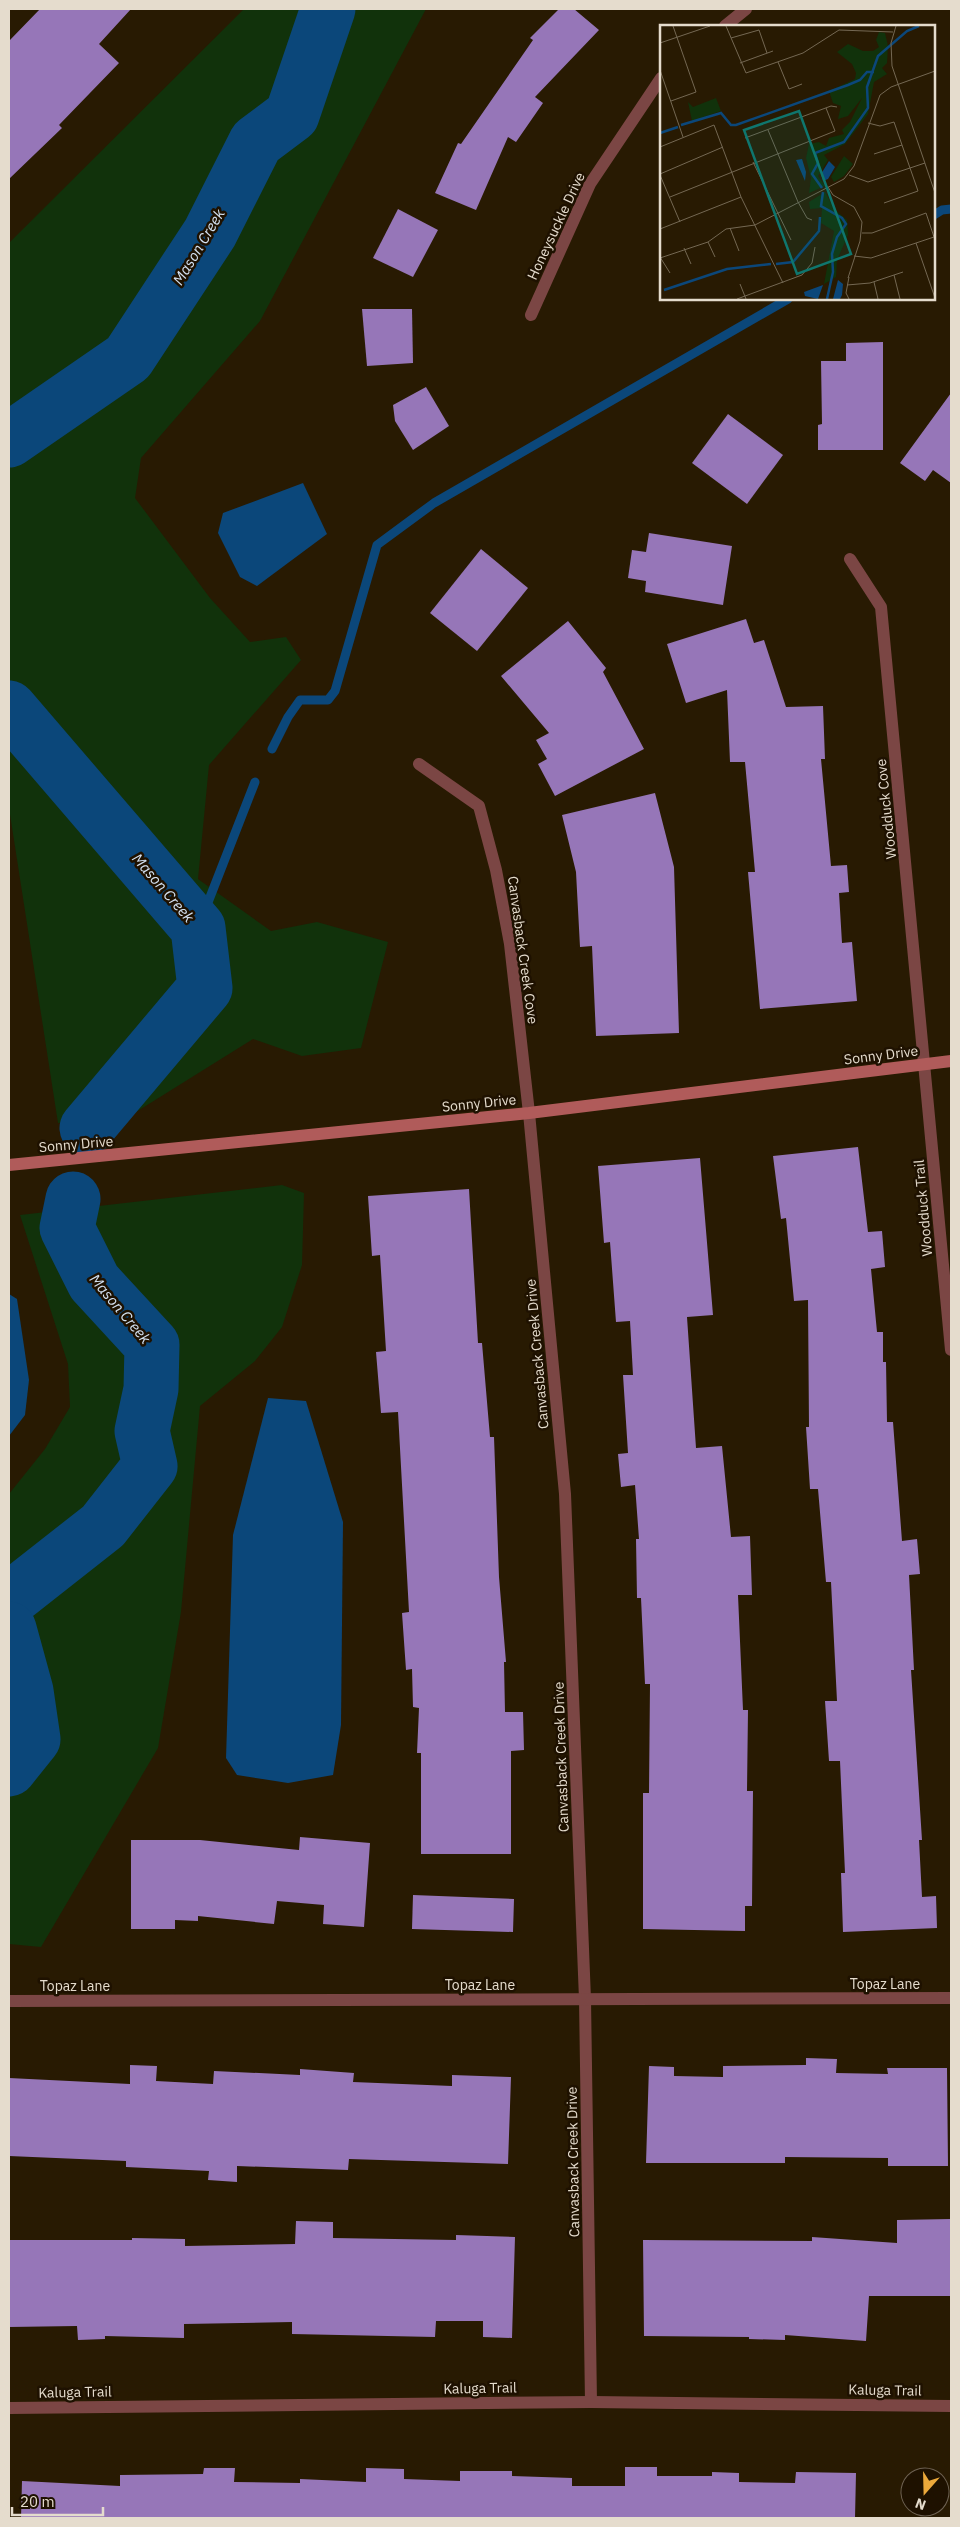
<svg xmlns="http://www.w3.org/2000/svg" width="960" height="2527" viewBox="0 0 960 2527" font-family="'IBM Plex Sans',sans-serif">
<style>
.green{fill:#11320b}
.water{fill:#0b477a}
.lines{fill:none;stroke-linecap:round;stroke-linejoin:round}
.stream{stroke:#0b477a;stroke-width:9}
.river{stroke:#0b477a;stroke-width:55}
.building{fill:#9676b8}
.street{stroke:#7b4644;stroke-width:12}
.secondary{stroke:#b05b5a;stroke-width:12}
.labels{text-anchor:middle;stroke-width:5;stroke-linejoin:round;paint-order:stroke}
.street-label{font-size:14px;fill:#e5dccd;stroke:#1e1100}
.water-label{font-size:15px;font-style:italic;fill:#d4e2f2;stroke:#1e1100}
.inset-river{fill:none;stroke:#0b477a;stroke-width:2.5}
.inset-road{fill:none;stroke:#746853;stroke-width:1}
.view{fill:#0f766e;fill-opacity:0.15;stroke:#0f766e;stroke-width:2.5}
.inset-edge{fill:none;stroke:#e5dccd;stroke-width:2.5}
</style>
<rect width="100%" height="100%" fill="#281a02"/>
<g class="green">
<polygon points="244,9 426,9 260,321 141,458 135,498 210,598 250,642 286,637 301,660 209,765 198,879 271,931 317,922 388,942 361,1048 302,1056 253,1039 128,1117 58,1123 9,808 9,243"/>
<polygon points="282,1185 304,1193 302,1265 282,1327 255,1361 200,1406 181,1612 158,1748 41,1947 9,1944 9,1494 45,1449 70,1407 68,1364 20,1215"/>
</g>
<g class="water">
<polygon points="303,483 327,534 257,586 240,577 218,533 223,513"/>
<polygon points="9,1294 17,1299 29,1380 25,1415 9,1436"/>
<polygon points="268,1398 306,1401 343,1522 341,1725 333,1775 288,1783 237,1775 226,1758 233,1535"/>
</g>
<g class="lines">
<g class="stream">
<polyline points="934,215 942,210 951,209"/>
<polyline points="272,749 288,717 300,700 328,700 335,691 377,545 434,503 788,299"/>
<polyline points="198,928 255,782"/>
</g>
<g class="river">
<polyline points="9,440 128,358 210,233 256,142 292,115 328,9"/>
<polyline points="9,708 198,928 205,988 87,1128"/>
<polyline points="9,1600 103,1526 150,1466 142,1431 151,1389 152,1345 94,1282 67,1228 73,1199"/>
<polyline points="9,1629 26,1691 33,1739 9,1769"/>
</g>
</g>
<g class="building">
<polygon points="40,9 131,9 99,44 119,63 59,125 62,128 9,179 9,45 10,40"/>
<polygon points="559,9 574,9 599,30 535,97 543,103 516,142 508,137 476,210 435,193 458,143 461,144 533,40 530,38"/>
<polygon points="398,209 438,230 413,277 373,258"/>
<polygon points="362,309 412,309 413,363 367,366"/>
<polygon points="883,342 883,450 818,450 818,425 822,424 821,361 846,361 846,343"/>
<polygon points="426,387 449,426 413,450 395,421 393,405"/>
<polygon points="951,393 951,483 933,470 925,481 900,463"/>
<polygon points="728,414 783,455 747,504 692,463"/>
<polygon points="649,533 732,546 723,605 645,592 646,581 628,578 632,550 646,552"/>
<polygon points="481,549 528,588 477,651 430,613"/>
<polygon points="746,619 754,643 764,640 786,707 823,706 825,759 821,759 831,866 847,865 849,892 839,893 842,943 852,942 857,1001 760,1009 748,872 755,872 745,762 730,762 727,690 686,703 667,644"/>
<polygon points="568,621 606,668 603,672 644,749 555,796 538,764 547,759 536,740 549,733 501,676"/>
<polygon points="655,793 674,867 679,1033 596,1036 592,946 580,947 576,872 562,815"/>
<polygon points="858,1147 868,1232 882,1231 885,1267 871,1269 877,1332 883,1332 883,1362 886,1362 887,1422 893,1422 902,1541 917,1539 920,1574 909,1575 914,1670 911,1670 922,1840 919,1840 922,1897 936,1896 937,1928 843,1932 841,1873 845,1873 840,1761 829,1761 825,1701 837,1701 831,1582 826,1582 818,1489 810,1489 806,1427 809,1427 808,1300 794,1301 786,1218 781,1219 773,1156"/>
<polygon points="700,1158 713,1315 687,1317 696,1448 722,1446 731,1537 750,1536 752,1595 738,1595 743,1710 748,1710 747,1791 753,1791 752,1906 745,1906 745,1931 643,1929 643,1793 649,1793 650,1684 645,1684 641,1598 637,1598 636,1539 639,1539 635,1485 621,1487 618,1454 628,1453 623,1375 633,1375 630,1321 616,1322 610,1242 604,1243 598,1166"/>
<polygon points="469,1189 478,1343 482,1343 490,1437 494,1437 499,1577 506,1662 504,1662 505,1712 523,1712 524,1750 511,1751 511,1854 421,1854 421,1753 417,1753 419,1708 413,1707 412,1669 406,1670 402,1613 409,1612 398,1412 381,1413 376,1352 386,1351 380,1255 372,1256 368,1196"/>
<polygon points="300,1837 370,1843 364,1927 323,1924 324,1905 277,1901 274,1924 198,1916 198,1921 175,1920 175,1929 131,1929 131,1840 200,1840 299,1850"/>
<polygon points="413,1895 514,1899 513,1932 412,1929"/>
<polygon points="806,2058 837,2059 836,2073 888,2074 887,2068 947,2068 948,2166 888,2166 888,2158 785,2157 785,2163 646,2163 649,2066 674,2067 674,2076 723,2077 723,2066 806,2065"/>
<polygon points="130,2065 157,2066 156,2081 213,2084 214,2071 300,2075 300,2069 354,2073 353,2082 452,2086 452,2075 511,2077 508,2164 349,2159 348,2170 237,2166 237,2182 208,2180 209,2171 126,2167 126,2161 9,2156 9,2078 130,2084"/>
<polygon points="951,2219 951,2296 869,2296 866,2341 785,2335 785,2340 749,2339 749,2337 644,2336 643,2240 812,2241 812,2237 897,2243 897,2220"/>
<polygon points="296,2221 333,2222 333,2238 456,2240 456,2235 515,2237 512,2338 483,2337 483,2321 436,2321 435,2337 292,2334 292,2322 184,2324 184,2338 105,2336 105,2339 78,2340 77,2326 9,2327 9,2240 132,2240 132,2238 185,2239 185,2246 295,2244"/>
<polygon points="625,2467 657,2467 657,2476 712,2476 712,2472 739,2473 739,2482 795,2483 796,2472 856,2473 855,2518 21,2518 22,2481 120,2486 120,2475 203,2474 204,2468 235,2468 234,2482 300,2483 300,2479 366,2482 366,2468 404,2469 404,2479 460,2481 460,2471 512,2471 512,2476 572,2478 572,2486 625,2486"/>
</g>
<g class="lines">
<g class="street">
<polyline points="725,26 746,9"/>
<polyline points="531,315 590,184 661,78"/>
<polyline points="850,559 881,607 951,1350"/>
<polyline points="419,764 479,806 496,870 510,944 529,1113 565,1494 585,1999 591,2402"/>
<polyline points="9,2001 951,1998"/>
<polyline points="9,2408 591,2402 951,2406"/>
</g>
<polyline class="secondary" points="9,1165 529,1113 951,1061"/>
</g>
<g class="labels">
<g class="street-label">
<text transform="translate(556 226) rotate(-65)" y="5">Honeysuckle Drive</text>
<text transform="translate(886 809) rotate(-96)" y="5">Woodduck Cove</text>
<text transform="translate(523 950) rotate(82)" y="5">Canvasback Creek Cove</text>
<text transform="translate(881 1055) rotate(-7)" y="5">Sonny Drive</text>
<text transform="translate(479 1103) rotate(-6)" y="5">Sonny Drive</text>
<text transform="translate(76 1144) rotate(-5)" y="5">Sonny Drive</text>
<text transform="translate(923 1208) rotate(-95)" y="5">Woodduck Trail</text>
<text transform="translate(537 1354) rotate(-95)" y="5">Canvasback Creek Drive</text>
<text transform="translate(561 1757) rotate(-92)" y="5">Canvasback Creek Drive</text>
<text x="885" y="1989">Topaz Lane</text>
<text x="480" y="1990">Topaz Lane</text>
<text x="75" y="1991">Topaz Lane</text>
<text transform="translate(573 2162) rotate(-91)" y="5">Canvasback Creek Drive</text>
<text transform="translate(480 2388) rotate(-1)" y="5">Kaluga Trail</text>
<text transform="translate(885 2390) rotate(1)" y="5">Kaluga Trail</text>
<text transform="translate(75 2392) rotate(-1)" y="5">Kaluga Trail</text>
</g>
<g class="water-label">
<text transform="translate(199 247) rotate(-59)" y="5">Mason Creek</text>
<text transform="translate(163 888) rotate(49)" y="5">Mason Creek</text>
<text transform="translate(120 1309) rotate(50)" y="5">Mason Creek</text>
</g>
</g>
<g transform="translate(660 25)">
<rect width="275" height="275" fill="#281a02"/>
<path d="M 219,7 L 225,8 L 228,21 L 227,38 L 222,43 L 227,49 L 214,57 L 208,89 L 185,119 L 164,130 L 168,135 L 158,151 L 165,161 L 149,168 L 151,153 L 146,133 L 149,119 L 159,117 L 166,121 L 169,113 L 184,109 L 182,105 L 190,97 L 202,73 L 188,91 L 178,94 L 181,81 L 173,78 L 169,66 L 195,54 L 196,48 L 192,39 L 177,27 L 188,19 L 203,26 L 213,26 L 219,22 L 216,15 ZM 56,73 L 61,86 L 32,96 L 28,77 L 33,82 ZM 184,131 L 193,139 L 184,151 L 174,157 L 171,152 ZM 165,167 L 174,184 L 187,195 L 188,210 L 177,235 L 176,252 L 164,259 L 174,206 L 161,198 L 162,183 L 150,184 L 149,177 Z" fill="#11320b"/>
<path d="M 142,134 L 146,147 L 145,156 L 136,135 ZM 169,136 L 175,142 L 168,154 L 163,156 L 161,149 ZM 178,255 L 183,259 L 182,270 L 180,274 L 173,274 ZM 163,260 L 158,274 L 145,271 L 144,267 Z" fill="#0b477a"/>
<path class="inset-river" d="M 21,100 L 61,88 L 71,100 L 76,100 L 188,60 L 200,55 L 207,47 L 214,47M 0,108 L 18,102M 162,163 L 152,149 L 158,138 L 155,128 L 184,117 L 208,83 L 207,62 L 218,31 L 247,6 L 259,1M 163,167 L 161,181 L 182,193 L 186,199 L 177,212 L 172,229 L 173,247 L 167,274M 116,239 L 133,237 L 159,206 L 160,192M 4,265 L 67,244 L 111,239"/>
<path class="inset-road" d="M 66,1 L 86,48 L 143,28 L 179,5 L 233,7M 236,1 L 231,18 L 232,41 L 275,168M 71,13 L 99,5 L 107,28M 0,18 L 50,1M 118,37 L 129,64 L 142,59M 80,38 L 113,26M 0,45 L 23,112M 11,76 L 36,67 L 13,1M 208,98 L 220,101 L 234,97 L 258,166 L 224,178M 108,105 L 138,177 L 147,193 L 152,195M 85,113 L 171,81 L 177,82M 0,122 L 54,100 L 81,172 L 123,258M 214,129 L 242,120M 93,137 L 131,215M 0,149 L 63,122M 0,150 L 20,197M 189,150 L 208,157 L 265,138M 168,162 L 173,170 L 194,182 L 202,197 L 200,216 L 188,253M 10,172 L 175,106 L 166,83M 70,203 L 79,226M 0,204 L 81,172M 202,208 L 212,208 L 266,188 L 274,212M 48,217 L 55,232M 256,218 L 275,273M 24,223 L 31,239M 194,231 L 211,233 L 274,212M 0,232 L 10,248M 0,233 L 48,217 L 66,204 L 95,200 L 184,154 L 194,141 L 220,70 L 231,62 L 275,46M 234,250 L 240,274M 189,252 L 186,268 L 189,274M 214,257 L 218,274M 80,259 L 86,274M 187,260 L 210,258 L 243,247M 77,274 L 142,250 L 152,238 L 155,222"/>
<path class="view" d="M 139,86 L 191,229 L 137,249 L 84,105 Z"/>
<rect width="275" height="275" class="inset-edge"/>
</g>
<rect width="960" height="2527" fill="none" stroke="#e5dccd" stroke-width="20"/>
<g transform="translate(925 2492) rotate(200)"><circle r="24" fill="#1e1100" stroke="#6e6252"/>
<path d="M0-4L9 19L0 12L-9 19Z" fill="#eca93b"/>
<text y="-8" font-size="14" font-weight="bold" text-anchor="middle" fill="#e5dccd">N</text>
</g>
<path d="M12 2507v8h91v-8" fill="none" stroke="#e5dccd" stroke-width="2.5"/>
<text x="20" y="2507" font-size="15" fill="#e5dccd" stroke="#1e1100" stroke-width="4" paint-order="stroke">20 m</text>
</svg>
